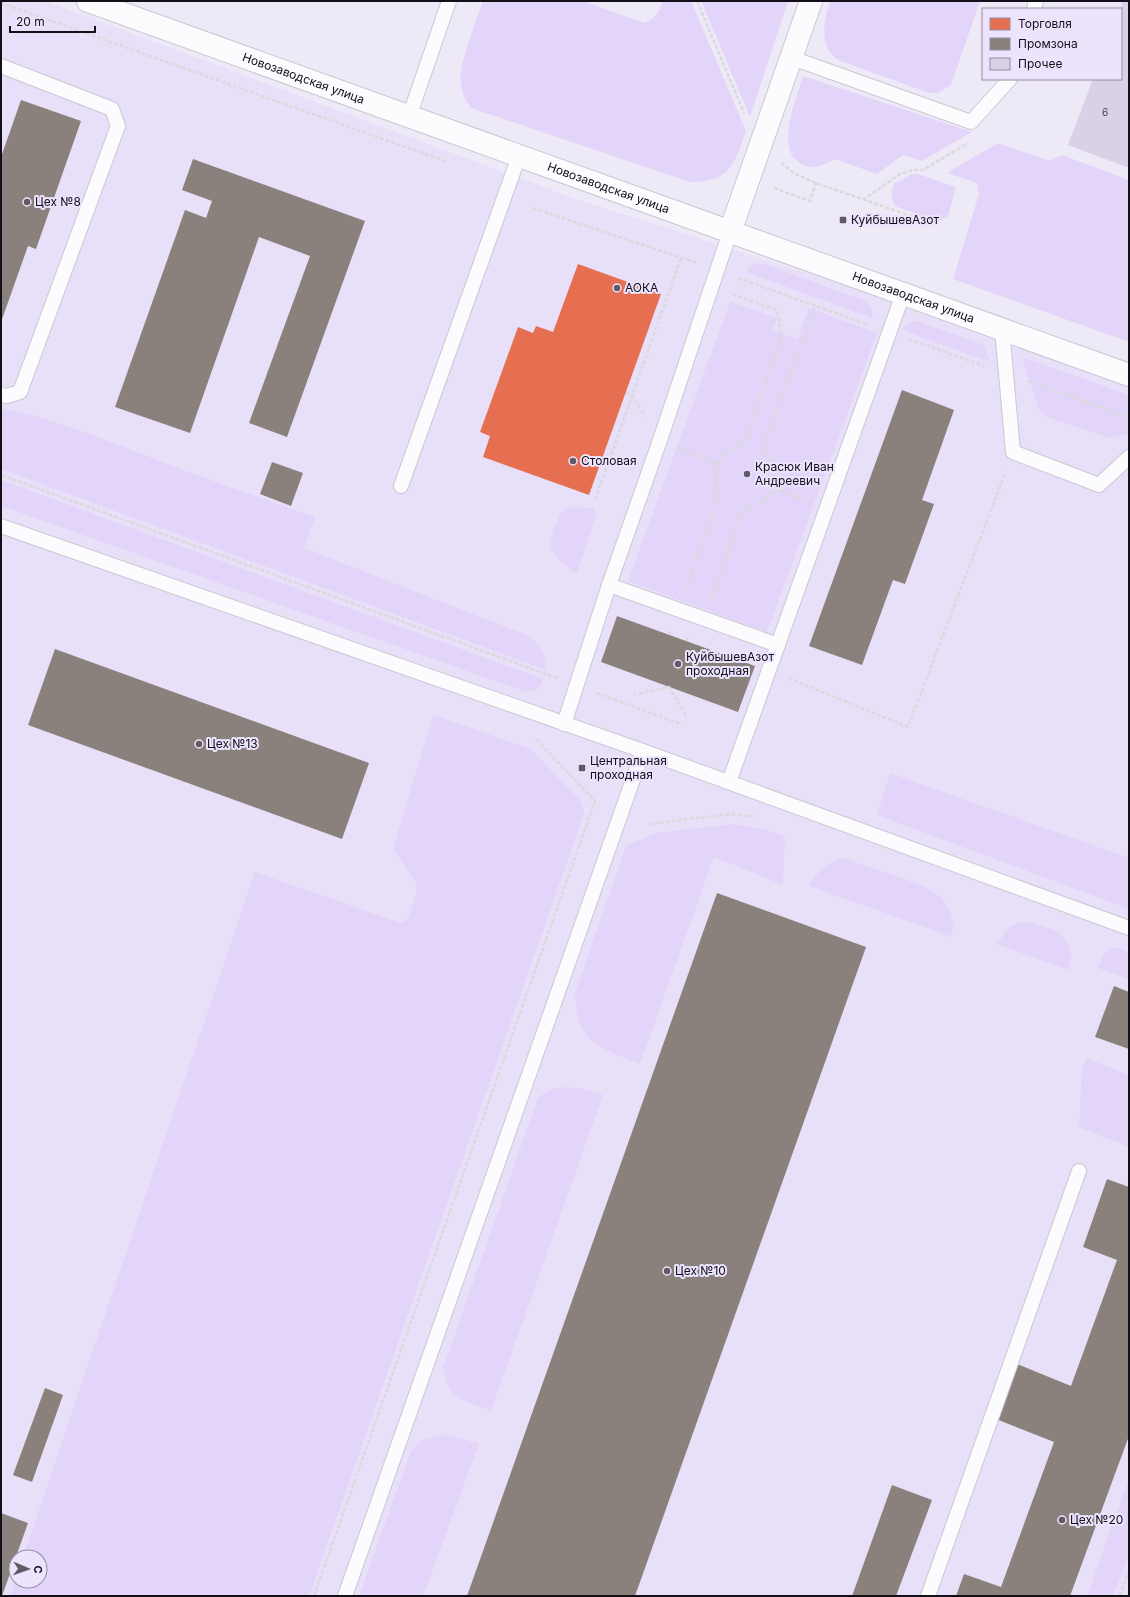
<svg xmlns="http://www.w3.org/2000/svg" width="1130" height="1597" viewBox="0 0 1130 1597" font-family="Inter,sans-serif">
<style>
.built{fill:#e8e0f9;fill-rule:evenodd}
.green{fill:#e2d5f9}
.shops{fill:#e76f51}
.industry{fill:#8a817c}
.building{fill:#d9d1e5}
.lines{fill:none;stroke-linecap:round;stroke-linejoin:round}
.service-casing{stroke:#cbc7d3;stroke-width:16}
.minor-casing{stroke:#cbc7d3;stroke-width:24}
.primary-casing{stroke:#cbc7d3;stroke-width:24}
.path{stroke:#dad9dd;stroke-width:2.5;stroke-dasharray:4 2;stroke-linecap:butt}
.service{stroke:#fcfcfe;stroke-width:14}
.minor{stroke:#fcfcfe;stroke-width:22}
.primary{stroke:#fcfcfe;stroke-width:22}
.poi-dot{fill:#5f5b66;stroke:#ece3fd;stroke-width:1.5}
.labels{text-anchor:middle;stroke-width:4;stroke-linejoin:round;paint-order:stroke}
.number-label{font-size:10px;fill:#45404c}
.street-label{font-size:12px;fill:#120f18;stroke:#ece3fd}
.poi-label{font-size:12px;fill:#120f18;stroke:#ece3fd;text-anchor:start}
</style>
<rect width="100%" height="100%" fill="#eee9f7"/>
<path class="built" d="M 1,1 L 45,1 L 576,199 L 1129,377 L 1129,1596 L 1,1596 ZM 16,1557 L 40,1557 L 40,1581 L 16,1581 Z"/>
<g class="green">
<path d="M 483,1 L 583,1 L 644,23 C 655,19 659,12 663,1 L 691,1 L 746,131 C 734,164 731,182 690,182 L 471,108 C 466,101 462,94 461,85 C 458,65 476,22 483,1 Z"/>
<polygon points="701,1 788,1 750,117"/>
<path d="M 830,1 L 980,1 L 951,85 L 938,93 L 929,93 L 838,60 C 818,46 824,21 830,1 Z"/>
<path d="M 803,76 L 972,132 L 922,161 L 903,155 L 877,174 L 835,159 C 824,165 812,171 800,163 C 798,161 795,159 793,157 C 780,135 797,97 803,76 Z"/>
<polygon points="998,143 1050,161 1062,155 1129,180 1129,342 953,279 979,194 977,183 947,173"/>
<path d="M 911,174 L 918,174 L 956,187 L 948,216 L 939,221 L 897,207 C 890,200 891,193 894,184 Z"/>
<path d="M 757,264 L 764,264 L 866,301 C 872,306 873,310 872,318 L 746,272 L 750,266 Z"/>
<polygon points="730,302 777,318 772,330 797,339 809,308 877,333 767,632 628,581"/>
<polygon points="913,321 920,322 984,345 990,362 902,330 907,324"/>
<polygon points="1022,357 1129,395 1129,433 1114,437 1106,437 1047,417 1038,408"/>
<path d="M 1,408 C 56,419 108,441 160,461 C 211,481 263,499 315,517 L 304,548 L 529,636 C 542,648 545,652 546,670 L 1,469 Z"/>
<path d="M 1,480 L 543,679 C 540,689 536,691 526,692 L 1,506 Z"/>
<path d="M 593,508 L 597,514 L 577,573 C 571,572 553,555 551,548 C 549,542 559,512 565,509 C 572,506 585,508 593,508 Z"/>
<polygon points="433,715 531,749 582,803 584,814 309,1596 10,1596 16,1578 16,1581 40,1581 40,1557 23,1557 255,872 401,923 408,919 416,894 416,883 393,849"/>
<polygon points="890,773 1129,858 1129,909 877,815"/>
<path d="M 733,824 L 764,829 L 785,836 L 783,885 L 714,857 L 640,1064 C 621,1056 590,1048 581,1026 C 577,1016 576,1004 575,993 L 626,846 L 655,833 Z"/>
<path d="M 844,858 L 921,885 L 941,897 L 949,909 L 953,924 L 952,937 L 809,886 C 818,871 826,862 844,858 Z"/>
<polygon points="1021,922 1031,922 1059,932 1068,943 1071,956 1068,970 997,944 1009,927"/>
<polygon points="1110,948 1119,948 1129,952 1129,979 1098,968 1104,953"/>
<polygon points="1086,1058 1129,1075 1129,1147 1079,1127 1082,1070"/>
<path d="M 566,1087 L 584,1089 L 603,1095 L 491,1411 C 464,1400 448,1400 443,1368 L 538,1098 C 547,1090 554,1088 566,1087 Z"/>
<polygon points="441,1435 456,1437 479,1444 423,1596 359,1596 411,1451 423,1440"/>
<polygon points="1129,1478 1129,1555 1113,1596 1087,1596"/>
</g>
<polygon class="shops" points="578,264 661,294 589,495 483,457 490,436 480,432 518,327 533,333 536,326 553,332"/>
<g class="industry">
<polygon points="21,100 81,121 36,249 28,246 1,322 1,157"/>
<polygon points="193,159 365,221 287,437 249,423 310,256 259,237 190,433 115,407 185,210 206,218 212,201 182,190"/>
<polygon points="902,390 954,410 922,500 934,504 905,584 893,580 862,665 809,646"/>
<polygon points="272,462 303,473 291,506 260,494"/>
<polygon points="617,616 755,666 738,712 601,662"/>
<polygon points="55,649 369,763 342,839 28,725"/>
<polygon points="717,893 866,947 635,1596 467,1596"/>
<polygon points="1114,986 1129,992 1129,1049 1095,1037"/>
<polygon points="1107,1179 1129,1187 1129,1436 1070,1596 956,1596 964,1574 1001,1587 1054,1442 996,1419 1017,1364 1071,1386 1117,1260 1083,1247"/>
<polygon points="45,1388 63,1395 32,1482 13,1475"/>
<polygon points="892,1485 932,1500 896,1596 852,1596"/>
<polygon points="1,1513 28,1523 2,1596 1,1596"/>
</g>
<polygon class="building" points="1123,1 1129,1 1129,168 1068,145 1093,79 1121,79 1120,9"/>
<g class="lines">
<defs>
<g id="service">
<polyline points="1034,9 1036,1"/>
<polyline points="792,58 971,122 1010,79"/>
<polyline points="1,66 112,109 118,126 20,392 7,396 1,395"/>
<polyline points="409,117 449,1"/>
<polyline points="730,232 660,440 609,585 778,645"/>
<polyline points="1002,329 1013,452 1099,485 1129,457"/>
<polyline points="401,486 519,156"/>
<polyline points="1,526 643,751 1129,928"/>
<polyline points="564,724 609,585"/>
<polyline points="729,782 903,294"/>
<polyline points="345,1596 643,751"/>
<polyline points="928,1596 1079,1171"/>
</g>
<polyline id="minor" points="730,232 811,1"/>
<g id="primary">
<path id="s1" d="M 88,1 L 1129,375"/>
</g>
</defs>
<use href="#service" class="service-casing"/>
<use href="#minor" class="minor-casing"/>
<use href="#primary" class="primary-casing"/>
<g class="path">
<polyline points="697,1 744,113"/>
<polyline points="1,3 445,161"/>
<polyline points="781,163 794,173 816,183 931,223"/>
<polyline points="774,188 810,201 816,183"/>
<polyline points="863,200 900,174 913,170 923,170 968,143"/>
<polyline points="533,208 697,263"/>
<polyline points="738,278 869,325"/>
<polyline points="909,339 984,366"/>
<polyline points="1028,381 1129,417"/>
<polyline points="626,393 633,396 645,416"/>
<polyline points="679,448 718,464"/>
<polyline points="1,475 557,678"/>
<polyline points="774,488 807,501"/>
<polyline points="595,500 681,258"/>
<path d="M 686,589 L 719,496 C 710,469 717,454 744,443 L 781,339 L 779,319 L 776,310 L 732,294"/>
<path d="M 711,599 L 744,508 C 750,506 756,505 762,502 C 784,489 775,464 763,448 L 815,306"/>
<polyline points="669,635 671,629"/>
<polyline points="686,641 689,635"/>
<polyline points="788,678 908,727 1006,471"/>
<polyline points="597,693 683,725"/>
<polyline points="633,695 669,687 687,717"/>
<polyline points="648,824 729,814 753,816"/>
<polyline points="314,1596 595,801 535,738"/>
<polyline points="1120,1596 1129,1571"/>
</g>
<use href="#service" class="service"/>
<use href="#minor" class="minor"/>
<use href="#primary" class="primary"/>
</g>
<g class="poi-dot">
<circle cx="27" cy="202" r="4"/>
<rect x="839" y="216" width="8" height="8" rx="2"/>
<circle cx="617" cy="288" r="4"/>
<circle cx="573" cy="461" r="4"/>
<circle cx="747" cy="474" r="4"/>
<circle cx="678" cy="664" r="4"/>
<circle cx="199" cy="744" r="4"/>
<rect x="578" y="764" width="8" height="8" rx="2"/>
<circle cx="667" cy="1271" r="4"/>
<circle cx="1062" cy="1520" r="4"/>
</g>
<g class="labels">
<g class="number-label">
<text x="1105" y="116">6</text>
</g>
<g class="street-label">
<text dy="4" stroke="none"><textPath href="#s1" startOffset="229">Новозаводская улица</textPath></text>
<text dy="4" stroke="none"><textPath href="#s1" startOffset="553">Новозаводская улица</textPath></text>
<text dy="4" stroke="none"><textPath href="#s1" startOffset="877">Новозаводская улица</textPath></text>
</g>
<g class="poi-label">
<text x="35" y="206">Цех №8</text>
<text x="851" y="224">КуйбышевАзот</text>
<text x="625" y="292">АОКА</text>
<text x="581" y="465">Столовая</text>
<text x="755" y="471">Красюк Иван<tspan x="755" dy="14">Андреевич</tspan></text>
<text x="686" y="661">КуйбышевАзот<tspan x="686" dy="14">проходная</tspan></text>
<text x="207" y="748">Цех №13</text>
<text x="590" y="765">Центральная<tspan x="590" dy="14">проходная</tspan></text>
<text x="675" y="1275">Цех №10</text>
<text x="1070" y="1524">Цех №20</text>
</g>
</g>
<rect width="1130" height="1597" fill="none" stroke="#120f18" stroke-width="4"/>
<rect x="982" y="8" width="140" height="72" fill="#ece3fd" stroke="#958ea1"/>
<rect x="990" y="18" width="20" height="12" fill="#e76f51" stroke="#958ea1"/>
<text x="1018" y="28" font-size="12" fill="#120f18">Торговля</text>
<rect x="990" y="38" width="20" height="12" fill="#8a817c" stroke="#958ea1"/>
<text x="1018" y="48" font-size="12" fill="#120f18">Промзона</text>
<rect x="990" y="58" width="20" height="12" fill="#d9d1e5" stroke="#958ea1"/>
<text x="1018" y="68" font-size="12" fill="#120f18">Прочее</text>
<g transform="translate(28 1569) rotate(92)"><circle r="19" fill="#ece3fd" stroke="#958ea1"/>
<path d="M0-3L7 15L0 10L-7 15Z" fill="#5f5b66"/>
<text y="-6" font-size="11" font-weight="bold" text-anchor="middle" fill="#120f18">С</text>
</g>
<path d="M10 26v6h85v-6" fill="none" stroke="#120f18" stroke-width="2"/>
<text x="16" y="26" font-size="12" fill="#120f18" stroke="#ece3fd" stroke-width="3" paint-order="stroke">20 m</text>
</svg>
